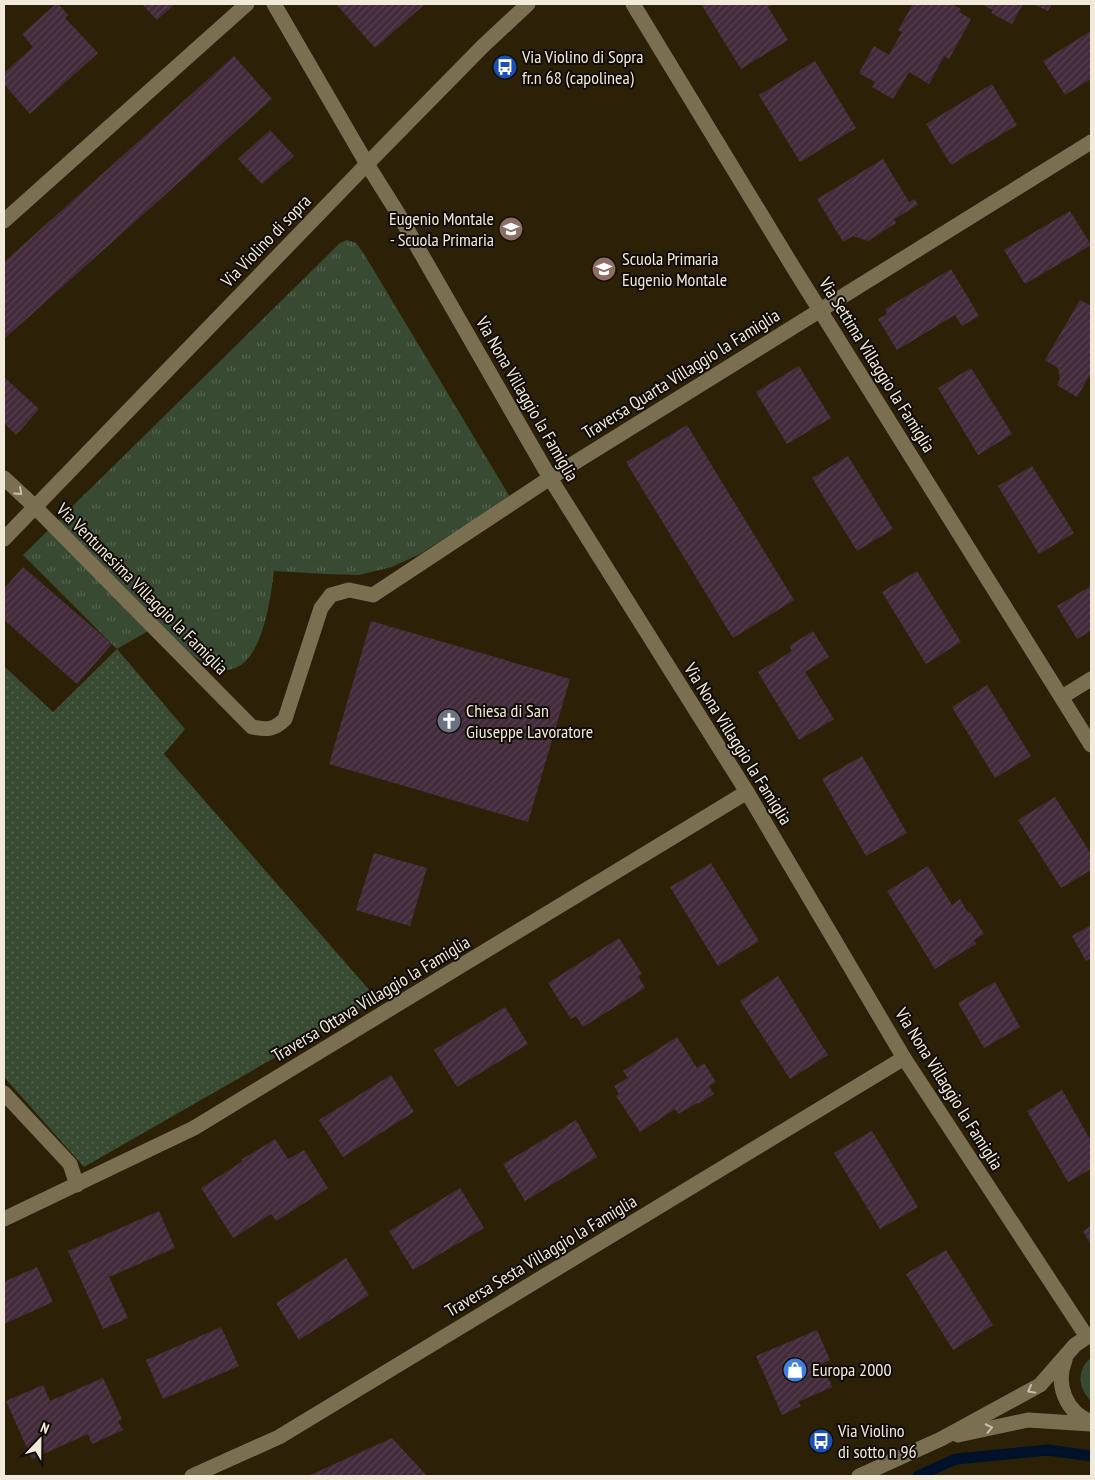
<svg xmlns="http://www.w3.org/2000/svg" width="1095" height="1480" viewBox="0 0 1095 1480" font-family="'PT Sans Narrow',sans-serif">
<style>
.grass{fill:#384a31}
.park{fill:url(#park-tufts)}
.garden{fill:url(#garden-dots)}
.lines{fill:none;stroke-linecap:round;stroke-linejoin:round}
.stream{stroke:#001229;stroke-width:11}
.building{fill:url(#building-hatch)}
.street{stroke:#7b6f52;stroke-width:15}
.oneway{stroke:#c8bfaa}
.labels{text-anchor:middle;stroke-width:4;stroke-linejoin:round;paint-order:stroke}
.poi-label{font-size:18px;fill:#f1eada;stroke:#100b03;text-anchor:start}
.street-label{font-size:18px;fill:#f1eada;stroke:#100b03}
</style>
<defs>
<pattern id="park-tufts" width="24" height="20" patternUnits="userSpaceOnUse" patternTransform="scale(1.25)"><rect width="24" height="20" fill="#384a31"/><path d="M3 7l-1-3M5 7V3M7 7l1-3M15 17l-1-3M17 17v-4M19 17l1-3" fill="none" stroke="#55644e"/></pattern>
<pattern id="garden-dots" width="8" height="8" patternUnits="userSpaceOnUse" patternTransform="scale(1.25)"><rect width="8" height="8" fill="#384a31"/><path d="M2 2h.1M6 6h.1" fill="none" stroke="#55644e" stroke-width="1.8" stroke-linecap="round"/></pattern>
<pattern id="building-hatch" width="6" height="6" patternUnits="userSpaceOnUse" patternTransform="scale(1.25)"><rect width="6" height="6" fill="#432b3c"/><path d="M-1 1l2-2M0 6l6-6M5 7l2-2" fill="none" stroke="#55404e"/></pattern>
</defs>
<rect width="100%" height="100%" fill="#2c2106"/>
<path class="grass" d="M 1091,1358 L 1091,1401 C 1078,1388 1076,1370 1091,1358 Z"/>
<path class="park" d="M 347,240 L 356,243 L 364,254 L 510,497 L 420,554 L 392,567 L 359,575 L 325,574 L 274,571 C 270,602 260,689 210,666 C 190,656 173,641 157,626 L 117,649 L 23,555 L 340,243 Z"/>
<polygon class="garden" points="117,649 185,729 164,754 377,999 84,1167 4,1077 4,666 53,712"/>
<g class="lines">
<polyline class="stream" points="918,1476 956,1459 1048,1450 1091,1456"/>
</g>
<g class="building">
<polygon points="56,4 58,4 68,15 65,18 98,53 30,114 4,84 4,73 33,47 22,34"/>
<polygon points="142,4 175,4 157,20"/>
<polygon points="336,4 425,4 375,48"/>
<polygon points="701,4 774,4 768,7 788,40 741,69"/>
<polygon points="913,4 952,4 961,9 959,12 971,19 949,59 944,56 929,84 909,72 893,99 872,87 875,82 859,73 874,46 889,55 902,32 898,30"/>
<polygon points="984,4 1023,4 1012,24 991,13 993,10 986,7"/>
<polygon points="1033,4 1052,4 1048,11"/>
<polygon points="1091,31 1091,79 1065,95 1043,61"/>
<polygon points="234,56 272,99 4,339 4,262"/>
<polygon points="815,61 856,128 800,162 759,95"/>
<polygon points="992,84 1017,125 951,165 926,124"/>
<polygon points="270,130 294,156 262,184 238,159"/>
<polygon points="883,159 909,202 915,199 918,205 894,219 896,223 868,241 853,236 843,242 817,199"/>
<polygon points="1070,211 1091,245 1025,284 1004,250"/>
<polygon points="951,269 979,316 962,326 955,315 897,350 878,319 887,314 885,309"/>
<polygon points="1080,300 1091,306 1091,373 1077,397 1057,385 1060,379 1058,368 1045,360"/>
<polygon points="799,366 831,418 787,444 756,392"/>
<polygon points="971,368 1012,434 978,455 938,388"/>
<polygon points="4,377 39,409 16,435 4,423"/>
<polygon points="687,425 794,600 733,638 626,462"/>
<polygon points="848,456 893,529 857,551 812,478"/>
<polygon points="1032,466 1074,533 1039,554 998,486"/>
<polygon points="23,567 112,644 77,684 4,620 4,589"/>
<polygon points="917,571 961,642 926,664 882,592"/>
<polygon points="1091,586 1091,631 1077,639 1057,606"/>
<polygon points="371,621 570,679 528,822 329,764"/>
<polygon points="813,631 829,657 805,672 834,719 799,740 758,672 792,651 789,646"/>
<polygon points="987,685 1031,756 995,778 952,707"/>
<polygon points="862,756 907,833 866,856 822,779"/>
<polygon points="1055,797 1091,854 1091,870 1061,888 1018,820"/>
<polygon points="374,853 427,868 410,926 356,910"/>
<polygon points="711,863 759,941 718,966 670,887"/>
<polygon points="928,866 952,905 960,899 968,913 970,912 984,934 974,940 976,944 935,969 887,891"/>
<polygon points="1091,925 1091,958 1086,961 1072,936"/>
<polygon points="619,938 642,974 638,976 645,988 583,1027 576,1016 571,1019 548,983"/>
<polygon points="778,976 828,1055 790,1079 740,1001"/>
<polygon points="995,982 1020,1027 984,1048 958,1003"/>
<polygon points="505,1007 528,1044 457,1087 434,1050"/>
<polygon points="677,1037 697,1068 704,1063 716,1082 709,1086 714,1094 698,1104 697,1103 678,1114 675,1109 640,1132 616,1096 619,1094 614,1086 628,1078 623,1071"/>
<polygon points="391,1075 414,1112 343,1157 319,1120"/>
<polygon points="1062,1090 1091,1141 1091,1169 1068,1182 1027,1111"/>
<polygon points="576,1120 597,1157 525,1201 503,1164"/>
<polygon points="872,1131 918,1207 880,1229 834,1153"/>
<polygon points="275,1139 288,1159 304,1150 328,1188 276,1221 271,1214 233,1238 201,1188 243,1161 241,1160"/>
<polygon points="460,1188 484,1228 413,1270 389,1231"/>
<polygon points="159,1211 175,1248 109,1277 128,1318 103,1329 68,1251"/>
<polygon points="1091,1226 1091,1245 1083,1231"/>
<polygon points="946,1250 993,1325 953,1350 906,1274"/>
<polygon points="346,1258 369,1295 299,1340 276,1303"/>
<polygon points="37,1267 53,1302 4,1324 4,1282"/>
<polygon points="221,1327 239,1366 163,1399 146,1360"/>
<polygon points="817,1330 830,1360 822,1364 832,1387 798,1402 801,1406 782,1415 756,1356"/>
<polygon points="103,1378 122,1419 118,1421 123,1430 92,1444 88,1434 32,1459 6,1401 43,1385 50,1401"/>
<polygon points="392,1438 427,1476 308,1476"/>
</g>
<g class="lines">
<g class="street">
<polyline points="274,4 367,164 399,215 550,478 747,792 904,1058 1087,1337"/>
<polyline points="633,4 793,267 1091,745"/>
<polyline points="4,221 247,4"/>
<path d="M 4,478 L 34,506 L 252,727 C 267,730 274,730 285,719 L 321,608 L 331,595 L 349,590 L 373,595 L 550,478 L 1091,142"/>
<polyline points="4,539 367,164 483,46 528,4"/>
<polyline points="1062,697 1091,679"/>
<polyline points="4,1093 70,1164 77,1185"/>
<polyline points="4,1219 194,1128 747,792"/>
<path d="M 1065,1360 C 1055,1385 1066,1412 1091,1422"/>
<polyline points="958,1435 1028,1420 1091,1424"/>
<polyline points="192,1476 279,1437 904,1058"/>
<polyline points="859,1476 941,1439 1040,1385 1075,1345 1087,1337 1091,1336"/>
</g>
</g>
<defs><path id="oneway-chevron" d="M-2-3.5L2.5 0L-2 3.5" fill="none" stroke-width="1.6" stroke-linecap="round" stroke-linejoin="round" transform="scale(1.25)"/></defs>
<g class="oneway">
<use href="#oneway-chevron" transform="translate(19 492) rotate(42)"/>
<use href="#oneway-chevron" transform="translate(1031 1390) rotate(151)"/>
<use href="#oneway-chevron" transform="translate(989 1428) rotate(-12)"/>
</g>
<defs>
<symbol id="bus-disc" viewBox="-11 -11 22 22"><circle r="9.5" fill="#1a4fb4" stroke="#100b03"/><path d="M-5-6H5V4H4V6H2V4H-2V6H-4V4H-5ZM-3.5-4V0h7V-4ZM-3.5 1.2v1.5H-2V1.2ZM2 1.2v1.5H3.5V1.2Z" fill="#fff"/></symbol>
<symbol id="school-disc" viewBox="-11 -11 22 22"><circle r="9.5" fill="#8d6e63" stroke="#100b03"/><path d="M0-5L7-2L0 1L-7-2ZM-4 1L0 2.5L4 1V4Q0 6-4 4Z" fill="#fff"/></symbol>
<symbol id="church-disc" viewBox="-11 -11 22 22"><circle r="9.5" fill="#6b7280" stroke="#100b03"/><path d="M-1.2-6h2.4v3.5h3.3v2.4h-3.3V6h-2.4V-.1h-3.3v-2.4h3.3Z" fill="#fff"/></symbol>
<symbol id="shop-disc" viewBox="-11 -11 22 22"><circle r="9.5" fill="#3f7fe0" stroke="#100b03"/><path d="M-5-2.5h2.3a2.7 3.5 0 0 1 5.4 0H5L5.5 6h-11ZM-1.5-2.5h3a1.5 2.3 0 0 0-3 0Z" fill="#fff"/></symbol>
</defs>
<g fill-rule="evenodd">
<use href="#bus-disc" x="491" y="53" width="28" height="28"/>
<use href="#school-disc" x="497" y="215" width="28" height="28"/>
<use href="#school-disc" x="590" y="255" width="28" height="28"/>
<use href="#church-disc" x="435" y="707" width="28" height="28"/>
<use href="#shop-disc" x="781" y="1356" width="28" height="28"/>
<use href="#bus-disc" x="807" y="1427" width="28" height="28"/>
</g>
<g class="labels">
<g class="poi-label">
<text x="522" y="63">Via Violino di Sopra<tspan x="522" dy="21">fr.n 68 (capolinea)</tspan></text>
<text x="494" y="225" text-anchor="end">Eugenio Montale<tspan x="494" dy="21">- Scuola Primaria</tspan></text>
<text x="622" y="265">Scuola Primaria<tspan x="622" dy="21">Eugenio Montale</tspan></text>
<text x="466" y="717">Chiesa di San<tspan x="466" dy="21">Giuseppe Lavoratore</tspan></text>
<text x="812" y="1376">Europa 2000</text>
<text x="838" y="1437">Via Violino<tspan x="838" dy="21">di sotto n 96</tspan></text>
</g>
<g class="street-label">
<text transform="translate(266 241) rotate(-46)" y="6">Via Violino di sopra</text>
<text transform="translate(877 365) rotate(58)" y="6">Via Settima Villaggio la Famiglia</text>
<text transform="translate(681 374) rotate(-32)" y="6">Traversa Quarta Villaggio la Famiglia</text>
<text transform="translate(527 399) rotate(60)" y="6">Via Nona Villaggio la Famiglia</text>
<text transform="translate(142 589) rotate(45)" y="6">Via Ventunesima Villaggio la Famiglia</text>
<text transform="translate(738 744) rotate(58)" y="6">Via Nona Villaggio la Famiglia</text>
<text transform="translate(371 999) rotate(-31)" y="6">Traversa Ottava Villaggio la Famiglia</text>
<text transform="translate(949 1089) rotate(58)" y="6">Via Nona Villaggio la Famiglia</text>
<text transform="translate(541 1256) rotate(-31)" y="6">Traversa Sesta Villaggio la Famiglia</text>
</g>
</g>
<rect width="1095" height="1480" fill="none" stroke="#f1eada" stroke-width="10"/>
<g transform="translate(40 1440) rotate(22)" stroke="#100b03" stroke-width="4" paint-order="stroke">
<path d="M0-4L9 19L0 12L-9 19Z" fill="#f1eada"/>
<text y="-8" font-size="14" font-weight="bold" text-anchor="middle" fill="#f1eada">N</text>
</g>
</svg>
